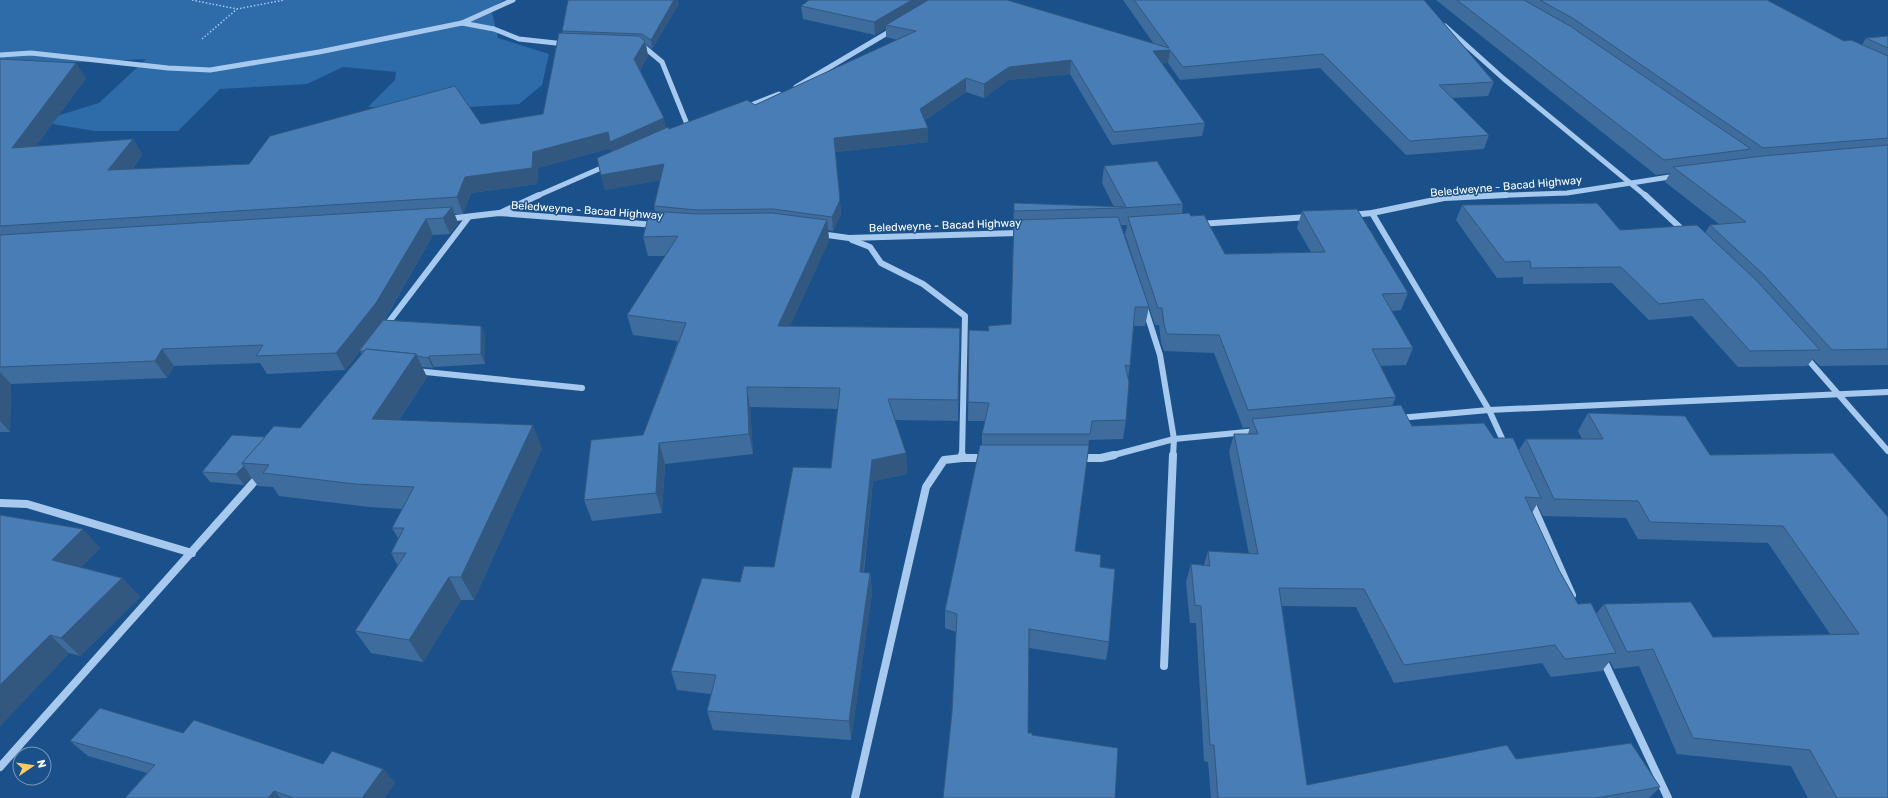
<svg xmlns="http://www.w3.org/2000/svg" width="1888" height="798" viewBox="0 0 1888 798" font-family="Rubik,sans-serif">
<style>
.green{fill:#2e6ba9}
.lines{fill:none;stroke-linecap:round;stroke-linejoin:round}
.path{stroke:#a6c9ed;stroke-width:1.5;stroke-dasharray:1.5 2;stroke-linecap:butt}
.minor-far2{stroke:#a6c9ed;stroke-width:5}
.minor-far1{stroke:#a6c9ed;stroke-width:6}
.minor{stroke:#a6c9ed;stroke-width:8}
.wall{fill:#3e6c9c;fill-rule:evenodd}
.shaded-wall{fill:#32587f}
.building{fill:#487db5;stroke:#32587f}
.labels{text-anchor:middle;stroke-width:3;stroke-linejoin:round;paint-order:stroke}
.street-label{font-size:11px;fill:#fff;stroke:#1b518b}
</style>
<rect width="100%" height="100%" fill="#1b518b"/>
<polygon class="green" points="0,0 504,0 491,8 498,38 549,54 542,85 519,104 438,109 368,107 395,80 396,72 343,67 307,84 220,89 178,131 95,131 46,123 60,115 99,103 146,59 40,64 0,59"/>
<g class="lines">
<g class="path">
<polyline points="192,0 237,9 284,0"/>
<polyline points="202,39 237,9"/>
</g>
<g class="minor-far2">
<polyline points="462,23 494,29 519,39 565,44"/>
<polyline points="1445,26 1504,79 1646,196"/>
<polyline points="639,47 644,47 662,62 689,129"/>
<polyline points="0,55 31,53 168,68 210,70 319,52 462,23 513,0"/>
<polyline points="796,87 894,29"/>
<polyline points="746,107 779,94"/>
<polyline points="537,196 608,165"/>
<polyline points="1482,196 1567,193 1676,176"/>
</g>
<g class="minor-far1">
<polyline points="1645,195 1686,233"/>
<polyline points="500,213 539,195"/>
<polyline points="1372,213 1489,410 1505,445"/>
<polyline points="1351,215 1372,213 1444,198 1506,195"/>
<polyline points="447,219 499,213 656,225"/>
<polyline points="1199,224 1309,217"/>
<polyline points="820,234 849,238 1021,233"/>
<polyline points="852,240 870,247 881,263 923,284 965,316 962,456"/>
<polyline points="1145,308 1160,355 1174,439 1173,456"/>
<polyline points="385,327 468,218"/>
<polyline points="1804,355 1888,451"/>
<polyline points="416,371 582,388"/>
<polyline points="1399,418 1489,410 1888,392"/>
<polyline points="1110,456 1174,439 1257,431"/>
</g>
<g class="minor">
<polyline points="962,458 986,458"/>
<polyline points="1079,458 1101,458 1114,455"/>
<polyline points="1531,502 1572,595"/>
<polyline points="0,503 27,504 192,553"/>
<polyline points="1602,657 1668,798"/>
<polyline points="1164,666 1173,455"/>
<polyline points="0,767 261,474"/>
<polyline points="855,798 926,487 944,460 962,458 962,455"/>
</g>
</g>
<g class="wall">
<polygon points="1123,0 1424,0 1494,82 1488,96 1452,98 1489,135 1484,149 1406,155 1320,68 1180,80 1168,63 1161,63 1205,123 1202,136 1112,145 1070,74 1008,80 984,98 966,92 925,120 928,128 928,142 835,152 841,214 833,231 828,230 829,240 790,326 960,328 958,421 895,420 906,453 907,474 873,481 864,572 870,573 872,593 851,740 713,730 707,711 711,694 677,690 671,671 740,582 774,567 831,468 837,409 750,407 753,454 665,464 662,513 592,521 584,500 643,435 678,341 633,335 627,315 665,256 648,256 643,237 655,211 654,206 661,180 605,190 597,158 612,152 611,148 538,168 537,184 471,193 463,214 454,214 458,223 450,234 433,235 384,321 481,326 485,337 485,364 434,367 433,368 422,367 427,377 399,420 542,448 474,600 461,600 423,662 371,653 355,631 398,566 391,553 398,538 392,528 403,509 369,507 279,496 273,487 258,486 251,477 244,485 210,482 202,472 265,437 300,428 362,355 360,351 345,370 267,374 260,363 174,366 167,378 11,384 10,432 0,432 0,59 86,78 36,146 133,139 142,155 132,169 249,164 481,124 543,114 562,33 562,31 679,4 652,49 646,44 648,56 640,70 666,128 669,129 755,105 897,40 886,37 886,28 875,35 803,19 801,6 1154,44"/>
<polygon points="1436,0 1767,0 1844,41 1862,45 1866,38 1888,36 1888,365 1820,366 1813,359 1807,366 1738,367 1692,316 1649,320 1612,283 1523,284 1523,277 1497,278 1456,220 1462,205 1620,230 1705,233 1710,225 1719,224 1665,182 1670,173 1656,175"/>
<path d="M 1104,166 L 1183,204 L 1182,214 L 1191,216 L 1225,254 L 1311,252 L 1297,228 L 1302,211 L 1408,293 L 1401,310 L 1392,311 L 1413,348 L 1406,365 L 1380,366 L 1396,397 L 1392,406 L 1412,426 L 1494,438 L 1519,450 L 1526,439 L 1582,439 L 1578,431 L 1588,413 L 1710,455 L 1833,453 L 1888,798 L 1808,798 L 1791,766 L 1677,754 L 1639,666 L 1614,669 L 1610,661 L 1602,671 L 1551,677 L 1542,663 L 1394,683 L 1356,607 L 1282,606 L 1307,785 L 1516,759 L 1660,787 L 1649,798 L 1211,798 L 1208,762 L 1204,761 L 1196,623 L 1190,623 L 1186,582 L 1191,564 L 1204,565 L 1208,551 L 1249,554 L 1229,452 L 1234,434 L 1248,434 L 1250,427 L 1243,428 L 1214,353 L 1164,351 L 1161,342 L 1159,325 L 1155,325 L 1125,234 L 1127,225 L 1121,225 L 1149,307 L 1145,326 L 1134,326 L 1130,366 L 1128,378 L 1126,420 L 1123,439 L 1089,440 L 1075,551 L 1100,567 L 1109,642 L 1106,660 L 1029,648 L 1028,733 L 1032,735 L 1115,798 L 952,712 L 956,632 L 945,628 L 945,610 L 982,445 L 982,434 L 985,421 L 968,421 L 969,330 L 988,331 L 988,326 L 1011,324 L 1014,203 L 1114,207 L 1102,183 ZM 1537,504 L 1543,516 L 1626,518 L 1638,539 L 1768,543 L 1830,634 L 1713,637 L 1604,604 L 1596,614 L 1578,604 L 1559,570 L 1532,513 Z"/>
<polygon points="0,515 100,548 81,567 122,578 140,597 80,656 69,653 0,726"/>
<polygon points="183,733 323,764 383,769 395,783 384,798 125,798 147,773 88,756 70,741"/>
</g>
<g class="shaded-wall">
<polygon points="674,0 678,0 679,4 652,49 651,40"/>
<polygon points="912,0 928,0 886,25 886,28 875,35 874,22"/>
<polygon points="645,41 648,56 638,74 634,59"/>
<polygon points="1170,50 1168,63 1151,65 1153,51"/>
<polygon points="1071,60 1070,74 1008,80 984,98 984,84 1009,67"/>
<polygon points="76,63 86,78 23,164 12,148"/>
<polygon points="966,78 966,92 920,123 920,109"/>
<polygon points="664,118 668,134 614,158 611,148 538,168 537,184 471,193 463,214 457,197 465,177 533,152 608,132"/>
<polygon points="928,128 928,142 835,152 834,138"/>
<polygon points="133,139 142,155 118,186 108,170"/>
<polygon points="664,164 668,179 605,190 601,175"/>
<polygon points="840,200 841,214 833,231 832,217"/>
<polygon points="452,207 458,223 450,234 443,218"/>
<polygon points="426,219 433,235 384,320 360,351 359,351 360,351 345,370 336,353"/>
<polygon points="827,220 829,240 781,346 778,326"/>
<polygon points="481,326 485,337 485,364 481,354"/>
<polygon points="162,349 174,366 167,378 155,361"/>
<polygon points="416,354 427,377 384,442 372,419"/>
<polygon points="429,356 434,367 433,368 428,358"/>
<polygon points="0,372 11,384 10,432 0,421"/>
<polygon points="747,387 750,407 753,454 749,434"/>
<polygon points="533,425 542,448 474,600 461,577"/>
<polygon points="659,443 665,464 662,513 656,493"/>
<polygon points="906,453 907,474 873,481 861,592 860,572 872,460"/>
<polygon points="244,466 251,477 244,485 236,474"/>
<polygon points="83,529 100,548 71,578 52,560"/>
<polygon points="870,573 872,593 851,740 849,721"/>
<polygon points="449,577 461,600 423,662 409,640"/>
<polygon points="122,578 140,597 80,656 61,638"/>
<polygon points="50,635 69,653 0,726 0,685"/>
<polygon points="383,769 395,783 384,798 362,798"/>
<polygon points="274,791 281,798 268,798"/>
</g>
<g class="building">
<polygon points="568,0 674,0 651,40 642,34 562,31"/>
<polygon points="809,0 912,0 874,22 801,6"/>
<polygon points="928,0 1007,0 1169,48 1134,0 1424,0 1494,82 1439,85 1489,135 1410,141 1323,54 1183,67 1170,50 1153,51 1205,123 1114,132 1071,60 1009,67 984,84 966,78 920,109 928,128 834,138 840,200 832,217 773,209 697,210 654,206 664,164 601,175 597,158 668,127 669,129 747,100 755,105 916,31 886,25"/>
<polygon points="1457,0 1524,0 1570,26 1751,149 1664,160"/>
<polygon points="1540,0 1767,0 1844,41 1851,40 1888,56 1888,138 1763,148 1574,19"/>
<polygon points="559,33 639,36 645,41 634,59 664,118 610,142 608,132 533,152 532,168 465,177 457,197 0,226 0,59 76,63 12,148 133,139 108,170 249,164 270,136 455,86 481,124 543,114"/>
<polygon points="1888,36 1888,48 1866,38"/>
<polygon points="1888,145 1888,349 1832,350 1763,274 1710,225 1746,222 1673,167 1763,156"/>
<polygon points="1157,161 1183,204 1121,208 1014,211 1014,203 1126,207 1104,166"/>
<polygon points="1597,203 1620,230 1697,225 1756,280 1820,350 1750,351 1703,299 1659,304 1621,267 1531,268 1530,261 1505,262 1462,205"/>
<polygon points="452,207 443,218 426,219 376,303 336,353 256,356 263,345 162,349 155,361 0,367 0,235"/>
<polygon points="1357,209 1408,293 1382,294 1413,348 1372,349 1396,397 1248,410 1219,335 1167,334 1164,324 1162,308 1158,308 1128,217 1189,213 1191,216 1204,215 1225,254 1325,252 1302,211"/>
<polygon points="650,211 696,214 772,213 827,220 778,326 960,328 958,400 888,399 906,453 872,460 860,572 870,573 849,721 707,711 716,675 671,671 702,578 740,582 744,566 774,567 793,467 831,468 840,388 747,387 749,434 659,443 656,493 584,500 591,440 643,435 686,323 627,315 678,236 643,237"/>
<polygon points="1118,217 1149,307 1135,307 1130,366 1125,365 1129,382 1126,420 1092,421 1090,434 982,434 989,403 968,402 969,330 989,331 988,326 1011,324 1014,220"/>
<polygon points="383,320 481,326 481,354 429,356 428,358 417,356 416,354 366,349 364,351 359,351"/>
<polygon points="366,349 416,354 372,419 533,425 461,577 449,577 409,640 355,631 406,553 391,553 404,528 392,528 414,487 355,484 263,473 269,465 242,463 274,426 300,428"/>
<polygon points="1401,405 1412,426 1484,423 1494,438 1513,438 1541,498 1525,497 1559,570 1578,604 1591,603 1616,653 1565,659 1555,645 1404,665 1364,589 1279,588 1307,785 1507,745 1516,759 1631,743 1660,787 1596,798 1218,798 1214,745 1210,745 1201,606 1195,605 1191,564 1210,566 1208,551 1258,554 1234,434 1258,434 1252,419"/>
<polygon points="1588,413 1685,416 1710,455 1833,453 1888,517 1888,798 1837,798 1810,750 1693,738 1653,649 1627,652 1604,604 1691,602 1713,637 1859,634 1783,526 1650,522 1638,501 1554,499 1526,439 1603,439"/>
<polygon points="232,435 265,437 242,463 244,466 236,474 202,472"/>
<polygon points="980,445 1089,445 1075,551 1101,555 1100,567 1115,569 1109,642 1029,629 1028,733 1032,733 1032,735 1118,748 1115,798 943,798 952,712 957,614 945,610"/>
<polygon points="0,515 83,529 52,560 122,578 61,638 50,635 0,685"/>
<polygon points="100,708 183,733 194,720 323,764 332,751 383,769 362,798 293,798 274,791 268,798 125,798 155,765 70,741"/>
</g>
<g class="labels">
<g class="street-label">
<text transform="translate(1506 186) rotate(-5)" y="4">Beledweyne - Bacad Highway</text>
<text transform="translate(587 210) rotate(4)" y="4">Beledweyne - Bacad Highway</text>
<text transform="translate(945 225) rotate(-2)" y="4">Beledweyne - Bacad Highway</text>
</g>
</g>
<g transform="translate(32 766) rotate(77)"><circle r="19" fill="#1b518b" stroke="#7697b9"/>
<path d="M0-3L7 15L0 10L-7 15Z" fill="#fecb63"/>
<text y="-6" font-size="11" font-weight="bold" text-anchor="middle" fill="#ffffff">N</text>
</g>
</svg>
